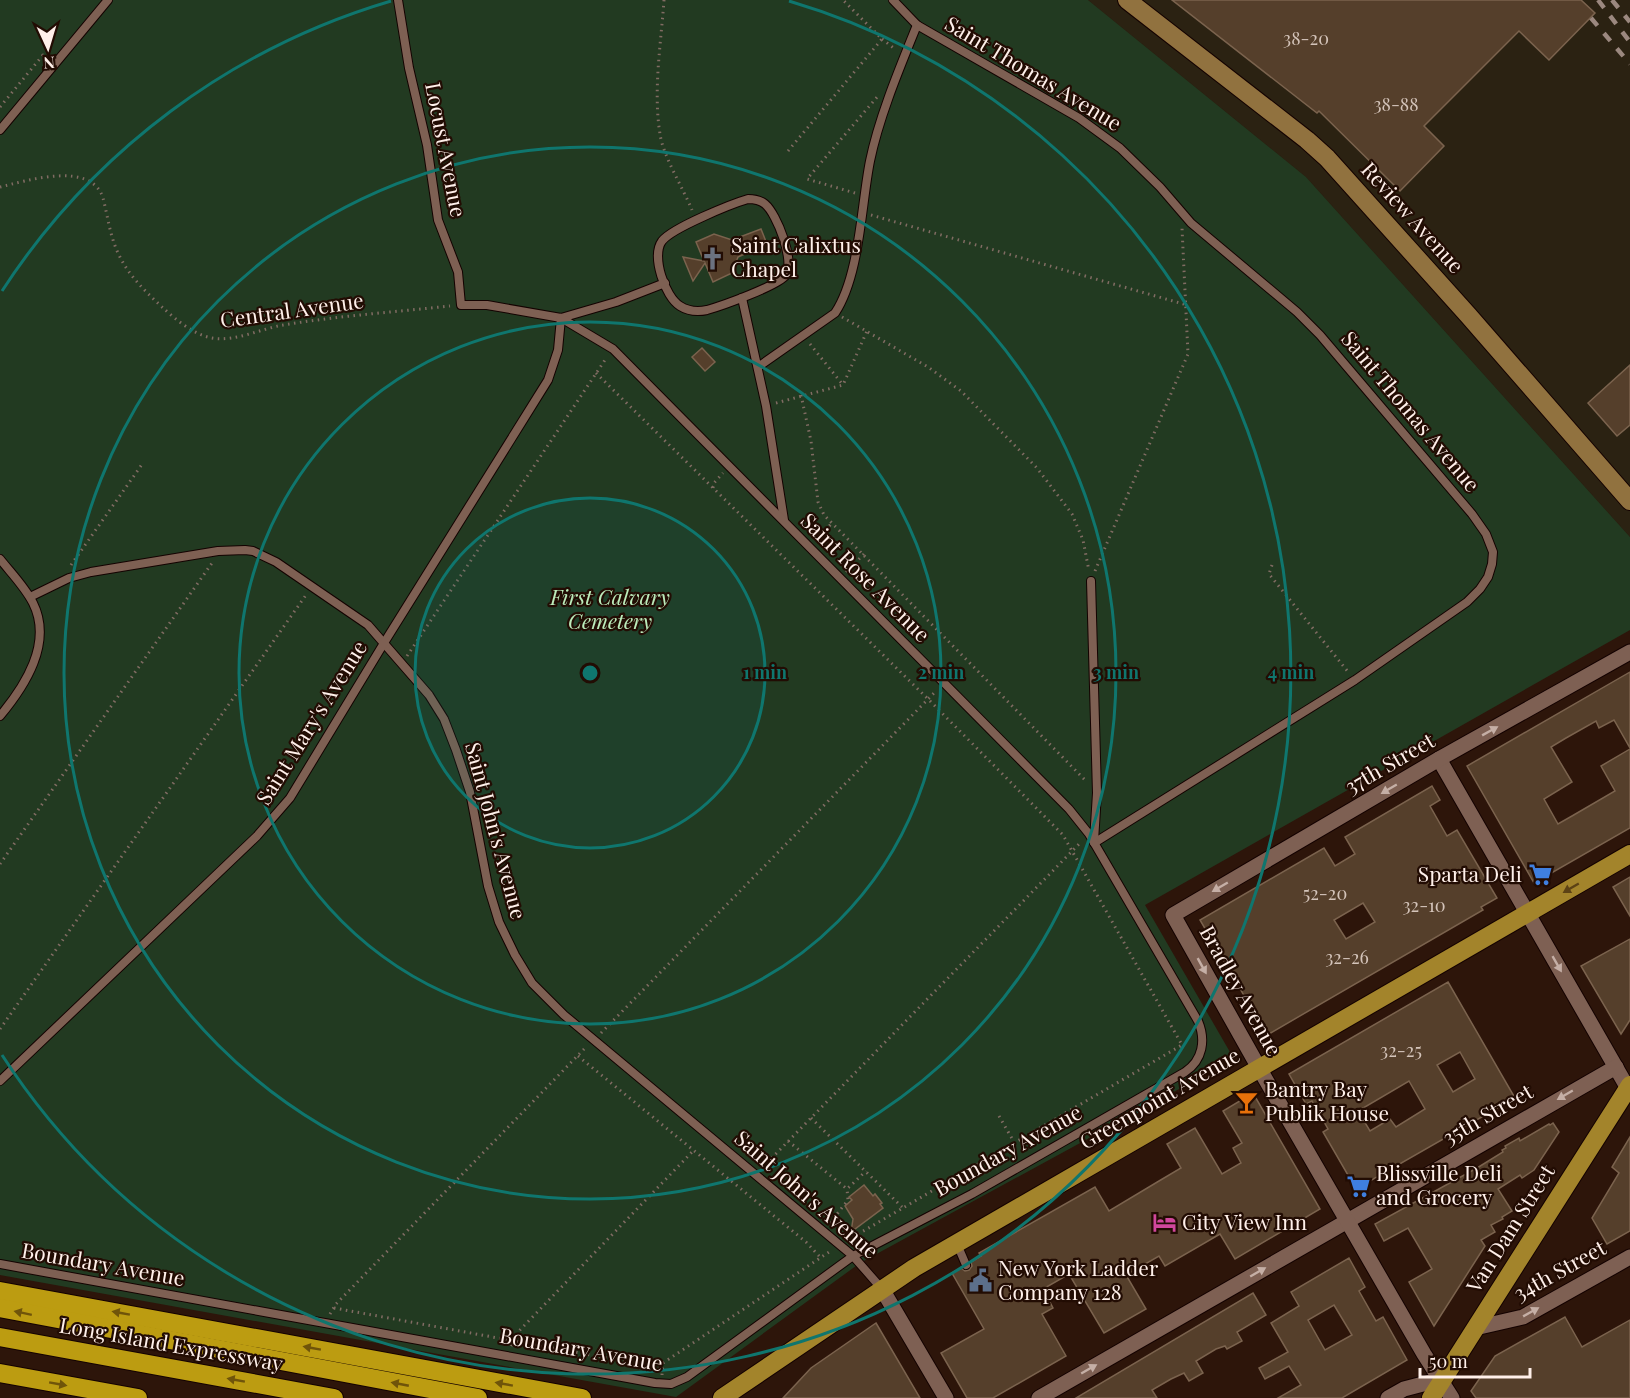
<svg xmlns="http://www.w3.org/2000/svg" width="1630" height="1398" viewBox="0 0 1630 1398" font-family="'Playfair Display',serif">
<style>
.industrial{fill:#2b2212}
.green{fill:#223a21}
.building{fill:#553f2b;stroke:#7b634e;stroke-width:1.5;fill-rule:evenodd}
.lines{fill:none;stroke-linecap:round;stroke-linejoin:round}
.lane-casing{stroke:#140200;stroke-width:10}
.street-casing{stroke:#140200;stroke-width:17}
.secondary-casing{stroke:#140200;stroke-width:20}
.primary-casing{stroke:#140200;stroke-width:20}
.highway-casing{stroke:#140200;stroke-width:20}
.path{stroke:#816c63;stroke-width:3;stroke-dasharray:1.5 4.5;stroke-linecap:butt}
.lane{stroke:#7e6053;stroke-width:8}
.street{stroke:#7e6053;stroke-width:15}
.secondary{stroke:#91723f;stroke-width:18}
.primary{stroke:#a3842b;stroke-width:18}
.highway{stroke:#bc9c11;stroke-width:18}
.rail{stroke:#9b887f;stroke-width:4.5;stroke-dasharray:10 10;stroke-linecap:butt}
.oneway{fill:#c5afa6}
.oneway2{fill:#5c4215}
.oneway3{fill:#6f540a}
.ring{fill:none;stroke:#0f766e;stroke-width:3}
.labels{text-anchor:middle;stroke-width:4.5;stroke-linejoin:round;paint-order:stroke}
.number-label{font-size:18px;fill:#d4c4ba}
.street-label{font-size:21px;fill:#fff0ea;stroke:#220c03}
.poi-label{font-size:21px;fill:#fff0ea;stroke:#220c03;text-anchor:start}
.park-label{font-size:21px;font-style:italic;fill:#bcecbb;stroke:#220c03}
.centre{fill:#0f766e;stroke:#220c03;stroke-width:3}
.ring-label{font-size:18px;text-anchor:middle;font-weight:bold;fill:#0f766e;stroke:#220c03;stroke-width:4.5;stroke-linejoin:round;paint-order:stroke}
</style>
<rect width="100%" height="100%" fill="#2d150a"/>
<polygon class="industrial" points="1088,0 1630,0 1630,537 1306,177"/>
<polygon class="green" points="0,0 1088,0 1306,177 1630,537 1630,630 1145,905 1234,1059 860,1263 676,1397 0,1275"/>
<g class="building">
<polygon points="1172,0 1581,0 1595,13 1549,60 1519,31 1424,126 1444,146 1400,191 1319,111 1317,113"/>
<polygon points="761,229 767,244 738,257 732,273 713,282 705,263 693,281 683,257 704,261 696,242 714,234 732,240"/>
<polygon points="702,348 715,362 705,371 692,357"/>
<polygon points="1630,365 1630,425 1617,436 1588,403"/>
<polygon points="1630,672 1630,748 1614,720 1599,728 1596,721 1566,738 1551,747 1572,782 1544,799 1558,824 1572,816 1615,791 1601,766 1630,749 1630,828 1534,883 1467,766"/>
<path d="M 1432,786 L 1440,800 L 1430,806 L 1447,836 L 1457,830 L 1497,898 L 1481,907 L 1483,910 L 1267,1035 L 1200,920 L 1324,848 L 1335,866 L 1355,854 L 1345,837 ZM 1363,903 L 1375,922 L 1346,939 L 1334,920 Z"/>
<polygon points="1630,877 1630,916 1613,887"/>
<polygon points="1630,939 1630,1020 1621,1034 1581,966"/>
<path d="M 1448,982 L 1515,1098 L 1356,1189 L 1323,1132 L 1328,1129 L 1312,1101 L 1306,1104 L 1289,1074 ZM 1460,1052 L 1475,1079 L 1453,1092 L 1437,1065 ZM 1409,1081 L 1425,1109 L 1396,1127 L 1390,1119 L 1370,1131 L 1358,1111 Z"/>
<polygon points="1253,1093 1320,1209 1235,1259 1220,1234 1165,1266 1159,1256 1126,1275 1146,1309 1104,1333 1069,1274 1043,1289 1053,1308 1042,1314 1066,1356 993,1398 967,1398 941,1353 984,1329 952,1273 961,1268 965,1271 969,1270 972,1266 971,1262 981,1256 979,1253 1095,1187 1109,1211 1159,1181 1181,1168 1167,1144 1195,1128 1222,1174 1241,1163 1233,1148 1242,1143 1223,1111"/>
<polygon points="1553,1123 1559,1132 1534,1170 1522,1178 1520,1175 1498,1189 1512,1211 1502,1217 1503,1219 1491,1225 1495,1232 1481,1240 1485,1246 1434,1326 1409,1282 1432,1269 1408,1228 1384,1241 1375,1224 1477,1168 1503,1152 1502,1150 1506,1148 1505,1146 1519,1138 1520,1141 1549,1124 1550,1125"/>
<polygon points="1630,1137 1630,1231 1607,1244 1592,1218 1619,1173 1612,1167"/>
<polygon points="864,1185 873,1196 875,1194 882,1203 880,1204 883,1208 851,1232 853,1219 845,1206 852,1200 849,1197"/>
<path d="M 1349,1258 L 1365,1287 L 1359,1291 L 1376,1321 L 1383,1317 L 1407,1360 L 1342,1398 L 1278,1398 L 1301,1385 L 1289,1366 L 1265,1379 L 1259,1368 L 1288,1352 L 1271,1323 L 1299,1306 L 1291,1292 ZM 1334,1305 L 1352,1335 L 1325,1350 L 1308,1320 Z"/>
<polygon points="1253,1293 1266,1315 1237,1332 1242,1341 1227,1349 1225,1346 1216,1349 1196,1361 1203,1373 1189,1381 1184,1373 1171,1379 1152,1390 1157,1398 1076,1398"/>
<polygon points="1565,1317 1582,1347 1630,1320 1630,1398 1476,1398 1471,1391 1495,1356"/>
<polygon points="876,1323 920,1398 783,1398 811,1368"/>
</g>
<g class="lines">
<defs>
<g id="lane">
<polyline points="398,0 409,68 427,145 438,220 458,272 461,305 487,305 561,318 616,302 665,283"/>
<polyline points="893,0 917,25 1079,118 1120,148 1160,187 1191,223 1297,312 1320,335 1472,514 1486,534 1493,552 1492,564 1488,577 1480,589 1467,602 1355,680 1094,843"/>
<polyline points="0,130 108,0"/>
<path d="M 748,199 C 754,199 760,200 765,204 C 777,214 795,261 786,275 C 778,286 721,306 707,310 C 698,312 688,311 680,306 C 665,297 651,256 662,241 C 672,228 731,204 748,199 Z"/>
<polyline points="742,298 766,406 784,520"/>
<path d="M 758,367 L 835,313 C 860,275 861,206 870,161 C 879,117 900,67 917,25"/>
<path d="M 0,559 C 11,573 25,587 33,603 C 53,643 25,686 0,716"/>
<polyline points="1091,581 1097,793 1094,841"/>
<polyline points="30,597 69,578 91,572 218,551 245,550 253,551 276,562 368,625 429,695 444,719 456,750 470,792 488,886 499,922 515,955 532,983 564,1015 853,1256 882,1289"/>
<polyline points="0,1081 257,836 290,798 384,643 548,380 558,350 561,318"/>
<polyline points="957,1244 966,1265"/>
<path d="M 0,1264 L 655,1383 L 671,1384 L 687,1377 L 853,1256 L 972,1194 L 1185,1072 C 1203,1060 1206,1040 1198,1021 L 1089,834 L 1069,809 L 613,349 L 561,318"/>
</g>
<g id="street">
<polyline points="1439,759 1630,1092"/>
<polyline points="882,1289 946,1398"/>
<polyline points="1475,1328 1523,1317 1630,1257"/>
<polyline points="1039,1398 1616,1067"/>
<polyline points="1388,1398 1404,1389 1442,1379"/>
<polyline points="1452,1398 1424,1354 1259,1068 1173,915 1439,759 1630,652"/>
</g>
<polyline id="secondary" points="1127,0 1307,140 1327,158 1468,315 1630,501"/>
<g id="primary">
<polyline points="722,1398 914,1268 1630,854"/>
<polyline points="1431,1398 1630,1085"/>
</g>
<g id="highway">
<polyline points="0,1291 582,1398"/>
<polyline points="0,1308 478,1398"/>
<polyline points="0,1337 334,1398"/>
<polyline points="0,1373 138,1398"/>
</g>
</defs>
<use href="#lane" class="lane-casing"/>
<use href="#street" class="street-casing"/>
<use href="#secondary" class="secondary-casing"/>
<use href="#primary" class="primary-casing"/>
<use href="#highway" class="highway-casing"/>
<g class="path">
<path d="M 664,0 C 661,43 653,91 660,134 C 663,156 683,188 692,210"/>
<polyline points="882,39 895,49"/>
<polyline points="0,107 43,55 46,57"/>
<polyline points="788,151 882,39 843,0"/>
<path d="M 0,187 C 26,181 91,160 103,198 C 108,217 110,237 119,255 C 129,276 145,291 162,307 C 175,319 194,335 212,338 C 235,342 260,329 283,325 C 338,316 394,312 450,306"/>
<polyline points="855,193 807,179 878,96"/>
<polyline points="871,215 1187,305"/>
<polyline points="842,317 928,367 961,391 1037,468 1072,514 1083,540 1089,571"/>
<polyline points="810,344 843,385"/>
<polyline points="596,373 928,699 1063,835 1182,1045 848,1240"/>
<polyline points="801,395 811,441 818,502 824,515 1086,781"/>
<polyline points="776,403 843,385 867,331"/>
<polyline points="713,488 714,483 723,473"/>
<polyline points="817,539 832,523"/>
<polyline points="71,565 143,463"/>
<polyline points="1272,565 1269,574 1349,673"/>
<polyline points="1095,571 1188,354 1182,228"/>
<polyline points="846,572 864,554"/>
<polyline points="407,656 607,357"/>
<polyline points="0,864 212,563"/>
<polyline points="0,1029 306,595"/>
<polyline points="601,1033 936,691"/>
<polyline points="578,1056 806,1242 820,1257"/>
<polyline points="999,1116 1014,1142"/>
<polyline points="811,1118 902,1207"/>
<polyline points="788,1141 847,1189 866,1171"/>
<polyline points="763,1167 1081,842"/>
<polyline points="830,1223 848,1200 847,1189"/>
<polyline points="334,1308 662,1368"/>
<polyline points="330,1314 336,1304 587,1046"/>
<polyline points="511,1346 518,1332 694,1150"/>
<polyline points="662,1375 663,1363 832,1250"/>
</g>
<use href="#lane" class="lane"/>
<use href="#street" class="street"/>
<use href="#secondary" class="secondary"/>
<use href="#primary" class="primary"/>
<use href="#highway" class="highway"/>
<g class="rail">
<polyline points="1598,0 1630,42"/>
<polyline points="1612,0 1630,22"/>
<polyline points="1591,18 1630,64"/>
</g>
</g>
<defs><path id="oneway-solid" d="M-6-.8H1V-3.2L6.5 0L1 3.2V.8H-6Z" transform="scale(1.5)"/></defs>
<g class="oneway">
<use href="#oneway-solid" transform="translate(1490 731) rotate(-29)"/>
<use href="#oneway-solid" transform="translate(1389 789) rotate(150)"/>
<use href="#oneway-solid" transform="translate(1220 887) rotate(150)"/>
<use href="#oneway-solid" transform="translate(1557 964) rotate(60)"/>
<use href="#oneway-solid" transform="translate(1202 966) rotate(61)"/>
<use href="#oneway-solid" transform="translate(1565 1095) rotate(150)"/>
<use href="#oneway-solid" transform="translate(1258 1272) rotate(-30)"/>
<use href="#oneway-solid" transform="translate(1531 1312) rotate(-29)"/>
<use href="#oneway-solid" transform="translate(1089 1369) rotate(-30)"/>
</g>
<use class="oneway2" href="#oneway-solid" transform="translate(1571 888) rotate(150)"/>
<g class="oneway3">
<use href="#oneway-solid" transform="translate(23 1313) rotate(-168)"/>
<use href="#oneway-solid" transform="translate(121 1313) rotate(-170)"/>
<use href="#oneway-solid" transform="translate(312 1348) rotate(-170)"/>
<use href="#oneway-solid" transform="translate(236 1380) rotate(-170)"/>
<use href="#oneway-solid" transform="translate(58 1384) rotate(10)"/>
<use href="#oneway-solid" transform="translate(400 1384) rotate(-169)"/>
<use href="#oneway-solid" transform="translate(504 1384) rotate(-170)"/>
</g>
<circle cx="590" cy="673" r="175" fill="#0f766e" fill-opacity=".12"/>
<g class="ring">
<circle cx="590" cy="673" r="175"/>
<circle cx="590" cy="673" r="351"/>
<circle cx="590" cy="673" r="526"/>
<path d="M2 291A701 701 0 0 1 391 1M789 1A701 701 0 1 1 2 1055"/>
</g>
<defs>
<symbol id="church-bare" viewBox="-9 -9 18 18"><path d="M-1.2-6h2.4v3.5h3.3v2.4h-3.3V6h-2.4V-.1h-3.3v-2.4h3.3Z" fill="#6b7280" stroke="#220c03" stroke-width="2.5" paint-order="stroke"/></symbol>
<symbol id="supermarket-bare" viewBox="-9 -9 18 18"><path d="M-6-5.5h2.5l.6 2H6L4.5 2H-2.5L-4.4-4H-6ZM-1.5 3.2a1.3 1.3 0 1 0 .1 0ZM3 3.2a1.3 1.3 0 1 0 .1 0Z" fill="#3f7fe0" stroke="#220c03" stroke-width="2.5" paint-order="stroke"/></symbol>
<symbol id="bar-bare" viewBox="-9 -9 18 18"><path d="M-6-5H6L.8 .8V4.5H3.5V6h-7V4.5H-.8V.8Z" fill="#e8710a" stroke="#220c03" stroke-width="2.5" paint-order="stroke"/></symbol>
<symbol id="hotel-bare" viewBox="-9 -9 18 18"><path d="M-6-4.5h1.5V1H6V5H4.5V3h-9V5H-6ZM-4 0a1.8 1.8 0 1 1 3.6 0ZM.5 0V-2.5h3Q6-2.5 6 0Z" fill="#d1479c" stroke="#220c03" stroke-width="2.5" paint-order="stroke"/></symbol>
<symbol id="civic-bare" viewBox="-9 -9 18 18"><path d="M-.6-6.5H3V-4.5H.6V-3L4-1V1h2V6H-6V1h2V-1L-.6-3ZM-1.2 2.5V6h2.4V2.5Z" fill="#5c6f8a" stroke="#220c03" stroke-width="2.5" paint-order="stroke"/></symbol>
</defs>
<g fill-rule="evenodd">
<use href="#church-bare" x="696" y="242" width="33" height="33"/>
<use href="#supermarket-bare" x="1524" y="858" width="33" height="33"/>
<use href="#bar-bare" x="1230" y="1086" width="33" height="33"/>
<use href="#supermarket-bare" x="1342" y="1170" width="33" height="33"/>
<use href="#hotel-bare" x="1148" y="1206" width="33" height="33"/>
<use href="#civic-bare" x="964" y="1264" width="33" height="33"/>
</g>
<g class="labels">
<g class="number-label">
<text x="1306" y="45">38-20</text>
<text x="1396" y="111">38-88</text>
<text x="1325" y="900">52-20</text>
<text x="1424" y="912">32-10</text>
<text x="1347" y="964">32-26</text>
<text x="1401" y="1057">32-25</text>
</g>
<g class="street-label">
<text transform="translate(1033 74) rotate(31)" y="7">Saint Thomas Avenue</text>
<text transform="translate(445 150) rotate(79)" y="7">Locust Avenue</text>
<text transform="translate(1412 218) rotate(48)" y="7">Review Avenue</text>
<text transform="translate(292 311) rotate(-8)" y="7">Central Avenue</text>
<text transform="translate(1410 412) rotate(50)" y="7">Saint Thomas Avenue</text>
<text transform="translate(865 578) rotate(45)" y="7">Saint Rose Avenue</text>
<text transform="translate(312 723) rotate(-58)" y="7">Saint Mary's Avenue</text>
<text transform="translate(1390 764) rotate(-30)" y="7">37th Street</text>
<text transform="translate(495 831) rotate(75)" y="7">Saint John's Avenue</text>
<text transform="translate(1240 991) rotate(61)" y="7">Bradley Avenue</text>
<text transform="translate(1160 1099) rotate(-30)" y="7">Greenpoint Avenue</text>
<text transform="translate(1488 1115) rotate(-30)" y="7">35th Street</text>
<text transform="translate(1008 1151) rotate(-29)" y="7">Boundary Avenue</text>
<text transform="translate(806 1195) rotate(41)" y="7">Saint John's Avenue</text>
<text transform="translate(1511 1229) rotate(-58)" y="7">Van Dam Street</text>
<text transform="translate(103 1265) rotate(10)" y="7">Boundary Avenue</text>
<text transform="translate(1560 1271) rotate(-29)" y="7">34th Street</text>
<text transform="translate(171 1345) rotate(10)" y="7">Long Island Expressway</text>
<text transform="translate(581 1350) rotate(10)" y="7">Boundary Avenue</text>
</g>
<g class="poi-label">
<text x="731" y="253">Saint Calixtus<tspan x="731" dy="24">Chapel</tspan></text>
<text x="1522" y="882" text-anchor="end">Sparta Deli</text>
<text x="1265" y="1097">Bantry Bay<tspan x="1265" dy="24">Publik House</tspan></text>
<text x="1376" y="1181">Blissville Deli<tspan x="1376" dy="24">and Grocery</tspan></text>
<text x="1182" y="1230">City View Inn</text>
<text x="998" y="1276">New York Ladder<tspan x="998" dy="24">Company 128</tspan></text>
</g>
<g class="park-label">
<text x="610" y="605">First Calvary<tspan x="610" dy="24">Cemetery</tspan></text>
</g>
</g>
<circle cx="590" cy="673" r="9" class="centre"/>
<g class="ring-label">
<text x="765" y="679">1 min</text>
<text x="941" y="679">2 min</text>
<text x="1116" y="679">3 min</text>
<text x="1291" y="679">4 min</text>
</g>
<g transform="translate(48 48) rotate(176)" stroke="#220c03" stroke-width="4.5" paint-order="stroke">
<path d="M0-4.5L10 22L0 15L-10 22Z" fill="#fff0ea"/>
<text y="-9" font-size="16" font-weight="bold" text-anchor="middle" fill="#fff0ea">N</text>
</g>
<path d="M1420 1368v9h110v-9" fill="none" stroke="#fff0ea" stroke-width="3"/>
<text x="1429" y="1368" font-size="18" fill="#fff0ea" stroke="#220c03" stroke-width="4.5" paint-order="stroke">50 m</text>
</svg>
